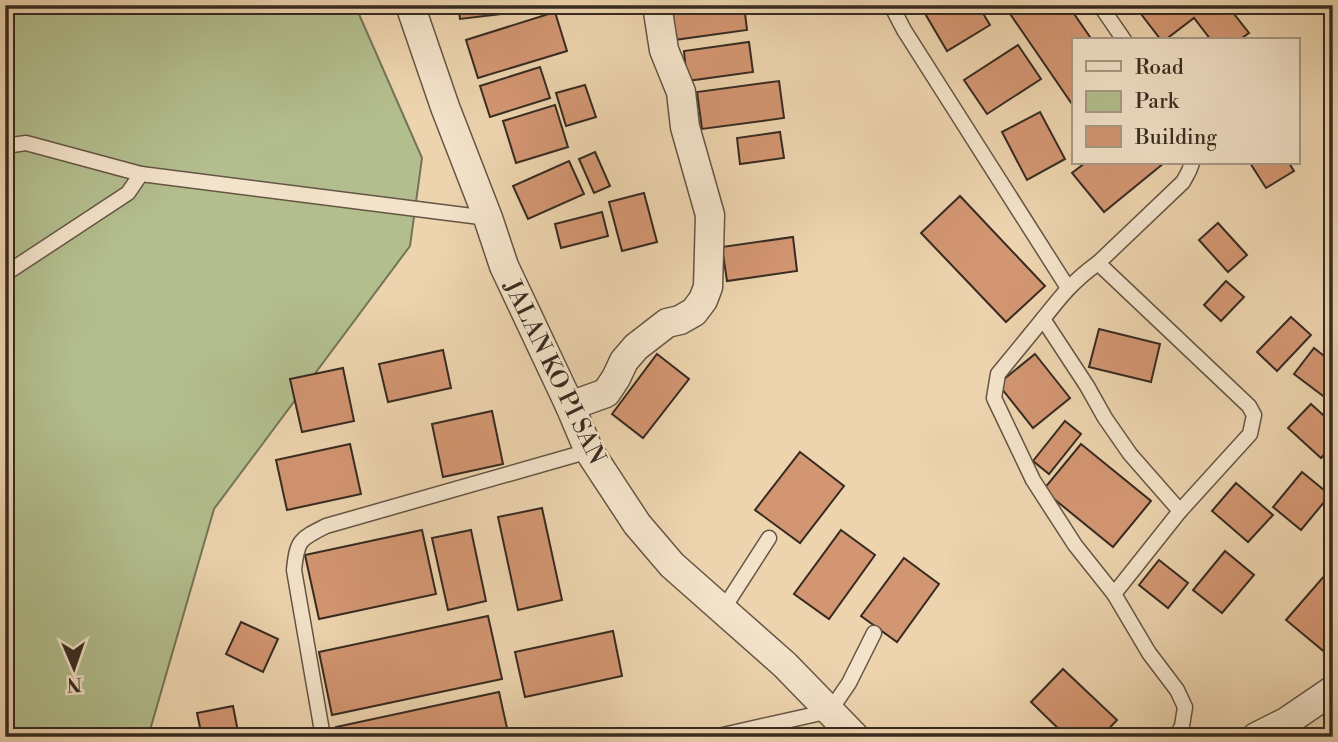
<svg xmlns="http://www.w3.org/2000/svg" width="1338" height="742" viewBox="0 0 1338 742" font-family="'Libre Bodoni',serif">
<style>
.green{fill:#b3be8e;stroke:#747458;stroke-width:2}
.building{fill:#d39672;stroke:#362b21;stroke-width:2}
.lines{fill:none;stroke-linecap:round;stroke-linejoin:round}
.service-casing{stroke:#645544;stroke-width:17}
.minor-casing{stroke:#645544;stroke-width:31}
.service{stroke:#f3e3ca;stroke-width:14}
.minor{stroke:#f3e3ca;stroke-width:28}
.labels{text-anchor:middle;stroke-width:5;stroke-linejoin:round;paint-order:stroke}
.street-label{font-size:24px;fill:#362b21;stroke:#f3e3ca}
</style>
<rect width="100%" height="100%" fill="#edd4ae"/>
<filter id="stains"><feTurbulence type="fractalNoise" baseFrequency=".00286" numOctaves="4"/><feColorMatrix values="0 0 0 0 .2 0 0 0 0 .09 0 0 0 0 .02 0 0 0 .5 -.17"/></filter>
<radialGradient id="worn" r=".72"><stop offset=".6" stop-color="#630" stop-opacity="0"/><stop offset="1" stop-color="#630" stop-opacity=".3"/></radialGradient>
<polygon class="green" points="5,5 355,5 422,158 410,246 214,509 148,737 5,737"/>
<g class="building">
<polygon points="458,5 527,5 528,11 460,19"/>
<polygon points="693,5 744,5 747,30 674,40 670,8"/>
<polygon points="920,5 978,5 990,25 947,51"/>
<polygon points="1004,5 1068,5 1092,40 1074,40 1074,107"/>
<polygon points="1153,5 1227,5 1249,33 1239,40 1211,40 1194,18 1165,40 1161,40 1141,14"/>
<polygon points="555,12 567,51 478,78 466,40"/>
<polygon points="749,42 753,72 687,81 684,51"/>
<polygon points="1018,45 1041,79 987,114 964,80"/>
<polygon points="540,67 550,98 490,117 480,86"/>
<polygon points="779,81 784,118 702,129 697,92"/>
<polygon points="585,85 596,117 566,126 556,93"/>
<polygon points="555,105 568,147 516,163 503,121"/>
<polygon points="1040,112 1065,159 1027,180 1002,132"/>
<polygon points="780,132 784,158 740,164 737,138"/>
<polygon points="595,152 610,186 594,193 579,159"/>
<polygon points="569,161 584,194 528,219 513,186"/>
<polygon points="1085,163 1164,163 1104,212 1072,173"/>
<polygon points="1250,163 1289,163 1294,171 1266,188"/>
<polygon points="644,193 657,242 622,251 609,202"/>
<polygon points="960,196 1045,286 1006,322 921,233"/>
<polygon points="602,212 608,236 561,248 555,224"/>
<polygon points="1218,223 1247,255 1228,272 1199,240"/>
<polygon points="793,237 797,271 727,281 722,247"/>
<polygon points="1226,281 1244,297 1221,321 1204,305"/>
<polygon points="1291,317 1311,335 1277,371 1257,352"/>
<polygon points="1099,329 1160,344 1151,382 1089,367"/>
<polygon points="1314,348 1333,363 1333,400 1331,402 1294,374"/>
<polygon points="443,350 451,388 388,402 379,364"/>
<polygon points="657,354 689,379 643,438 612,414"/>
<polygon points="1035,354 1070,398 1033,428 998,384"/>
<polygon points="343,368 354,421 302,432 290,379"/>
<polygon points="1311,404 1333,424 1333,445 1321,458 1288,428"/>
<polygon points="492,411 503,464 443,477 432,424"/>
<polygon points="1065,421 1081,434 1049,474 1033,461"/>
<polygon points="350,444 361,494 287,510 276,460"/>
<polygon points="1081,444 1151,501 1113,547 1043,490"/>
<polygon points="800,452 844,486 800,543 755,510"/>
<polygon points="1302,472 1330,495 1301,530 1273,507"/>
<polygon points="1236,483 1273,515 1248,542 1212,511"/>
<polygon points="542,508 562,600 518,610 498,517"/>
<polygon points="422,530 436,594 319,619 305,555"/>
<polygon points="471,530 486,601 448,610 432,538"/>
<polygon points="841,530 875,555 829,619 794,594"/>
<polygon points="1225,551 1254,575 1222,613 1193,590"/>
<polygon points="904,558 939,584 897,642 861,616"/>
<polygon points="1159,560 1188,583 1168,608 1139,585"/>
<polygon points="1325,575 1333,581 1333,659 1286,620"/>
<polygon points="488,616 502,679 332,715 319,652"/>
<polygon points="241,622 278,639 263,672 226,654"/>
<polygon points="613,631 622,676 525,697 515,652"/>
<polygon points="1063,669 1117,720 1101,737 1067,737 1031,702"/>
<polygon points="499,692 509,737 338,737 336,727"/>
<polygon points="233,706 239,737 202,737 197,713"/>
</g>
<g class="lines">
<defs>
<g id="service">
<polyline points="891,5 904,30 1068,288"/>
<polyline points="1100,5 1124,40"/>
<polyline points="5,146 26,143 141,174 488,218"/>
<path d="M 1098,263 C 1073,281 1062,295 1043,319 L 1087,386 L 1105,418 L 1130,454 L 1180,511"/>
<polyline points="5,274 128,193 141,174"/>
<polyline points="1043,319 998,374 994,398 1033,480 1075,545 1114,594"/>
<polyline points="722,611 769,538"/>
<path d="M 323,737 L 294,570 C 297,540 300,539 326,526 L 589,451"/>
<polyline points="714,737 830,711 849,683 874,633"/>
<polyline points="1176,737 1182,726 1185,707 1177,690 1149,653 1114,594 1180,511 1250,434 1254,415 1249,406 1098,263 1183,182 1189,171 1192,163"/>
</g>
<g id="minor">
<polyline points="410,5 445,107 488,218 504,266 570,406 589,451 637,524 672,565 785,665 855,737"/>
<polyline points="570,406 606,393 616,378 624,361 636,347 667,323 680,320 694,312 703,300 708,287 710,215 685,127 681,92 664,50 657,5"/>
<polyline points="1256,737 1286,722 1333,690"/>
</g>
</defs>
<use href="#service" class="service-casing"/>
<use href="#minor" class="minor-casing"/>
<use href="#service" class="service"/>
<use href="#minor" class="minor"/>
</g>
<g class="labels">
<g class="street-label">
<text transform="translate(555 372) rotate(64)" y="8">JALAN KO PI SAN</text>
</g>
</g>
<rect width="1338" height="742" fill="none" stroke="#edd4ae" stroke-width="28"/>
<rect x="7" y="7" width="1324" height="728" fill="none" stroke="#362b21" stroke-width="3.5"/>
<rect x="14" y="14" width="1310" height="714" fill="none" stroke="#362b21" stroke-width="2"/>
<rect x="1072" y="38" width="228" height="126" fill="#f3e3ca" stroke="#a79986" stroke-width="2"/>
<rect x="1086" y="61" width="35" height="10" fill="#f3e3ca" stroke="#a79986" stroke-width="2"/>
<text x="1135" y="74" font-size="21" fill="#362b21">Road</text>
<rect x="1086" y="91" width="35" height="21" fill="#b3be8e" stroke="#a79986" stroke-width="2"/>
<text x="1135" y="108" font-size="21" fill="#362b21">Park</text>
<rect x="1086" y="126" width="35" height="21" fill="#d39672" stroke="#a79986" stroke-width="2"/>
<text x="1135" y="144" font-size="21" fill="#362b21">Building</text>
<g transform="translate(74 668) rotate(178)" stroke="#f3e3ca" stroke-width="5" paint-order="stroke">
<path d="M0-5L12 26L0 18L-12 26Z" fill="#362b21"/>
<text y="-10" font-size="19" font-weight="bold" text-anchor="middle" fill="#362b21">N</text>
</g>
<rect width="100%" height="100%" filter="url(#stains)"/>
<rect width="100%" height="100%" fill="url(#worn)"/>
</svg>
